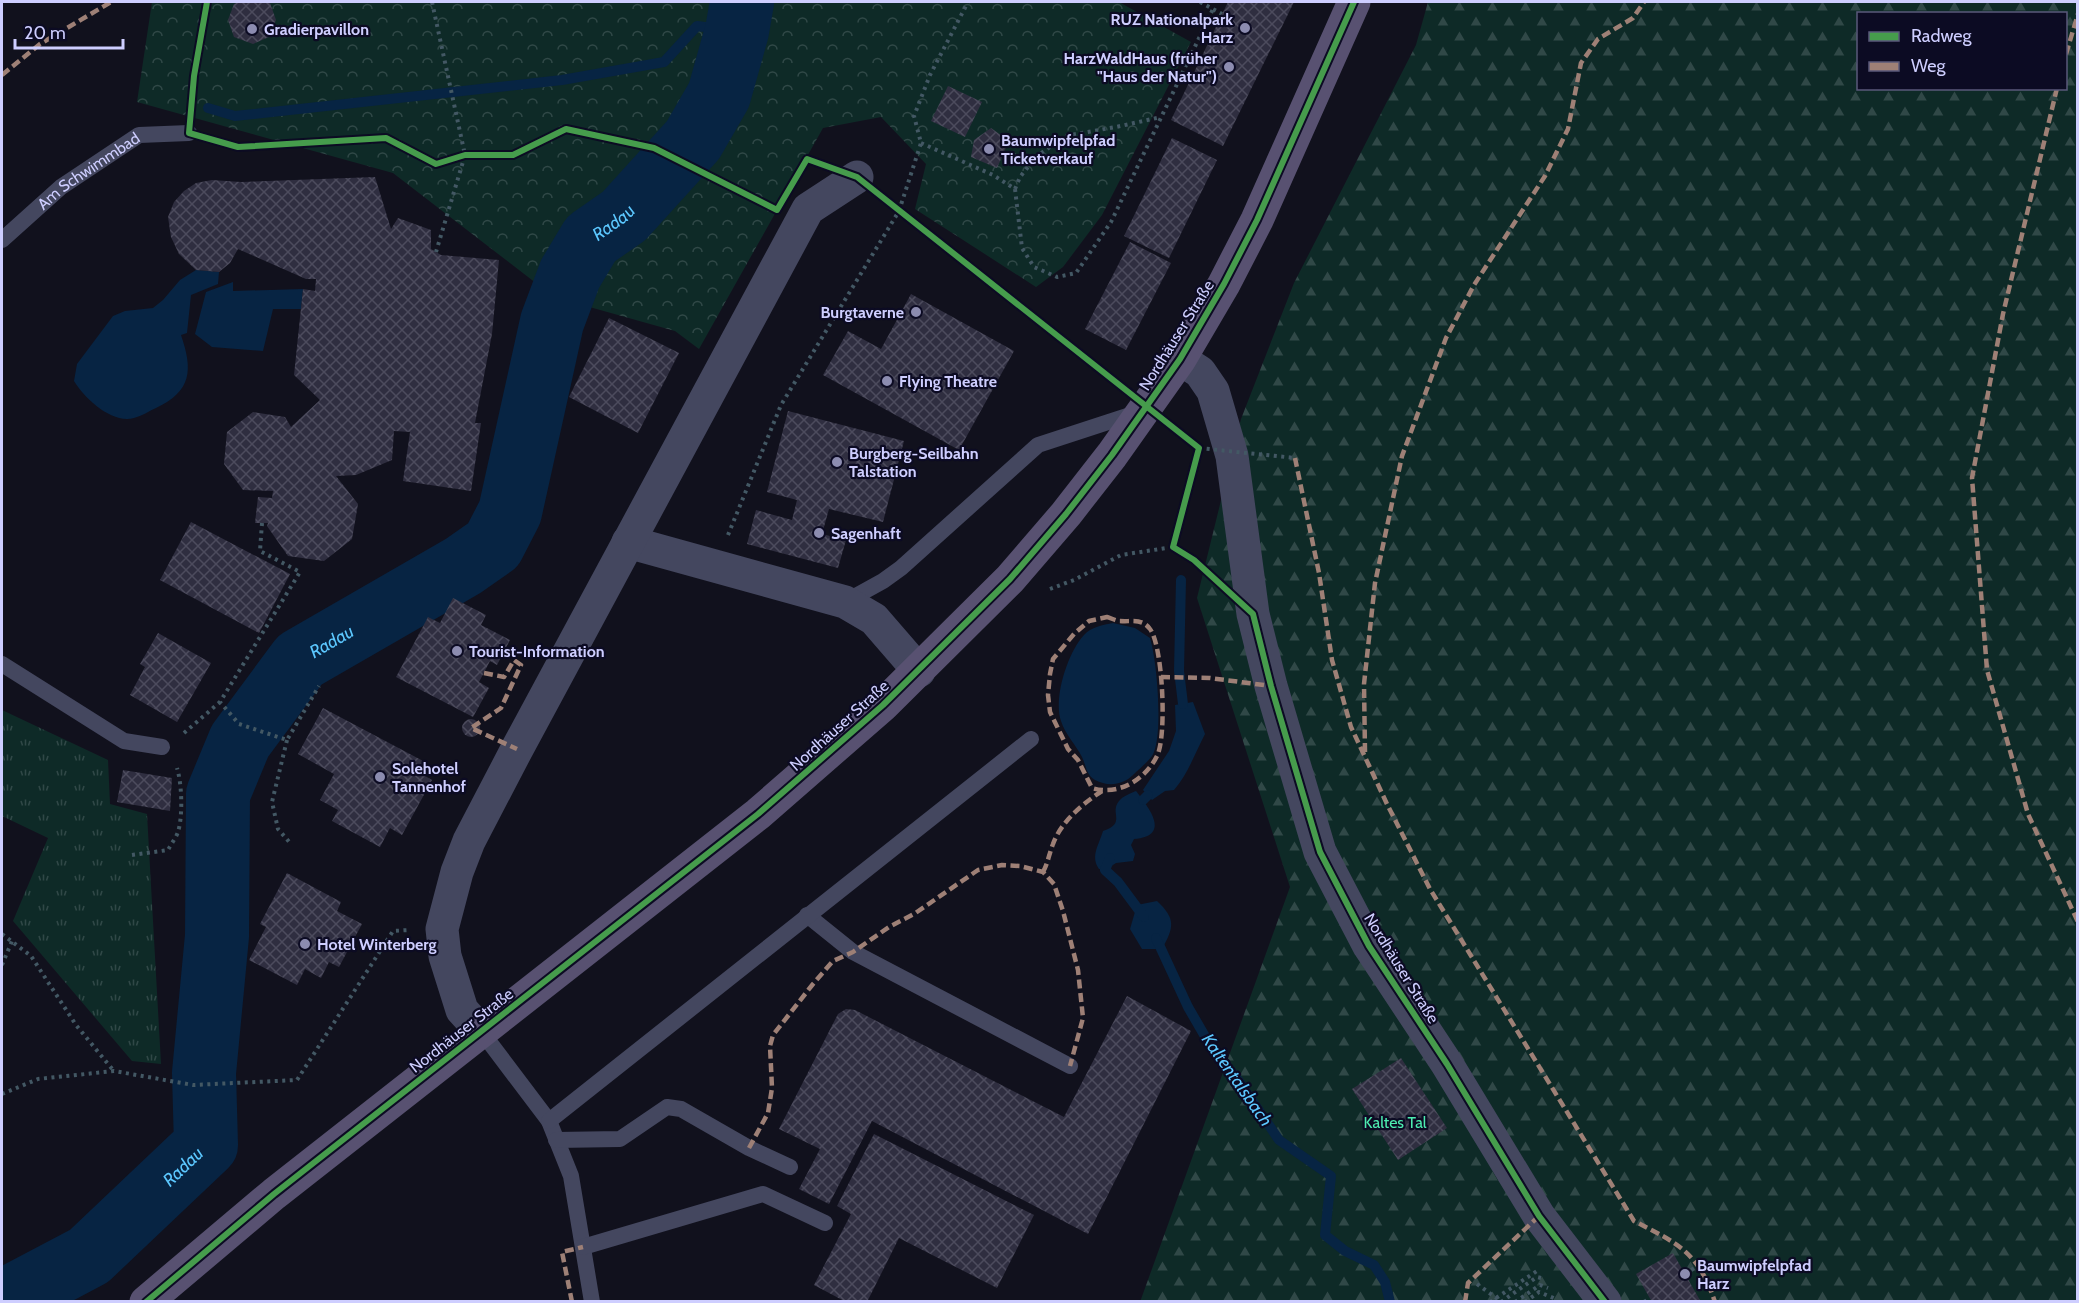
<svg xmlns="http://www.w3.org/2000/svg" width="2079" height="1303" viewBox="0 0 2079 1303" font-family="Cabin,sans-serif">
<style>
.grass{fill:url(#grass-tufts)}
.forest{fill:url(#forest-firs);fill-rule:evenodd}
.park{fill:url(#park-crowns)}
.water{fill:#072443}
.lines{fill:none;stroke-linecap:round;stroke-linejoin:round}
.stream{stroke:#072443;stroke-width:10}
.river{stroke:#072443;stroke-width:64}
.building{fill:url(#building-cross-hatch)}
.path{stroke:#435864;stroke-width:4;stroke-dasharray:3 4.5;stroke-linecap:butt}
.service{stroke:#44475f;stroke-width:16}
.minor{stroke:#44475f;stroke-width:33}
.primary{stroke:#585171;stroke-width:33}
.path-bridge{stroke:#435864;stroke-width:4;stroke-dasharray:3 4.5;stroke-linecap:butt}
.quiet{stroke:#9e8076;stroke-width:4.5;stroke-dasharray:9 4.5;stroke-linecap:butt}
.cycleway-casing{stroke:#0c0b23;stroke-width:10}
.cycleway{stroke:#469c4c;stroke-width:6}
.poi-dot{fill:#8c8cb0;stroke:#0c0b23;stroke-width:2}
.labels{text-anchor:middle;stroke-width:4.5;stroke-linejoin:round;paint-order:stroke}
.poi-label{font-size:16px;font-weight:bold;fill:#ceceff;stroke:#0c0b23;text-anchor:start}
.street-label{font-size:16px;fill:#ceceff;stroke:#0c0b23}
.park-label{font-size:16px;fill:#4decb0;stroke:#0c0b23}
.water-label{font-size:18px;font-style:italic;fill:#5cc8ff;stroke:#0c0b23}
</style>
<defs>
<pattern id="grass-tufts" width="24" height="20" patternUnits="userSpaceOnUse" patternTransform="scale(1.5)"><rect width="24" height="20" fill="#0e2a27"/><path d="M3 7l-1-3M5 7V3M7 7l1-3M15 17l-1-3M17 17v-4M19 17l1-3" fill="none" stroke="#304847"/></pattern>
<pattern id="forest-firs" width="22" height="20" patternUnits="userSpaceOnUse" patternTransform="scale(1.5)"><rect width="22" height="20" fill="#0e2a27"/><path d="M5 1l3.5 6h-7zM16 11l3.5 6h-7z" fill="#304847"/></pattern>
<pattern id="park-crowns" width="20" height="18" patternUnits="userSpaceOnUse" patternTransform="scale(1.5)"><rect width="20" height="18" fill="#0e2a27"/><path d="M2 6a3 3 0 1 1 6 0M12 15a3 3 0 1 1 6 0" fill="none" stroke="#304847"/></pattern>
<pattern id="building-cross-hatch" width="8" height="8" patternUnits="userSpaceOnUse" patternTransform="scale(1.5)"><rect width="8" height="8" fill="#2f2e40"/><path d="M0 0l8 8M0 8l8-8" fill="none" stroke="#4c4b5d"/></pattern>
</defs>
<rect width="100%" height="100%" fill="#11111d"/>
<polygon class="grass" points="2,710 108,760 110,804 147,814 161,1064 132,1061 13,921 48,838 2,816"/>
<path class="forest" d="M 1428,2 L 2077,2 L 2077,1301 L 1140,1302 L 1290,887 L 1197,598 L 1241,419 L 1294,283 L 1416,45 ZM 1858,14 L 2066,14 L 2066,88 L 1858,88 Z"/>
<polygon class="park" points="152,2 1119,2 1191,42 1102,215 1063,267 1036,287 915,209 926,164 881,117 823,128 699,349 675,331 554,297 393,173 137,102"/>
<g class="water">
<path d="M 196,270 L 219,272 L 218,284 L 191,295 L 187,333 L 181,335 C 193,370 192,391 156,408 C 149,411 142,416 134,418 C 112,424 85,399 74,381 L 77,364 L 113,316 L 125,311 L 153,308 L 163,300 L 180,280 Z"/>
<polygon points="233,282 233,291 303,289 301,309 273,309 263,351 212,347 195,334 206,292"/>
<path d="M 1113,623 L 1135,628 L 1150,638 C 1157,659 1164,738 1152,756 C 1147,763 1139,769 1133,775 C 1123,785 1108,787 1095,780 C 1086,775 1086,765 1082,757 C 1076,745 1065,734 1061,721 C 1053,698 1068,652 1084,635 C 1091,627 1103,625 1113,623 Z"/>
<path d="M 1193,702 L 1205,734 C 1195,753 1188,774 1174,790 L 1165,791 L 1152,800 L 1143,790 L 1169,751 L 1176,731 L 1175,705 Z"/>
<path d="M 1136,791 C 1149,808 1172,836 1134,839 L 1131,845 L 1135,854 L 1133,861 L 1116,863 L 1105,870 L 1099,869 C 1090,856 1099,845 1103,831 C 1127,823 1109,813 1119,801 C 1123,796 1131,793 1136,791 Z"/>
<path d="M 1157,901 C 1176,919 1174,927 1162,949 L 1142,949 L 1130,929 L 1137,905 Z"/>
</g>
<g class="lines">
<g class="stream">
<polyline points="208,108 235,116 562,80 664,62 697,26 737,31"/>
<polyline points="1181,580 1179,671 1183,704"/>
<polyline points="1143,800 1148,795"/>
<polyline points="1110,858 1105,870 1118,882 1144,917"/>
<polyline points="1156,938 1188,1007 1210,1045 1238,1080 1279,1140 1331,1176 1325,1235 1345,1251 1374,1265 1385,1282 1390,1302"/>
</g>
<path class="river" id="s1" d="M 2,1302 L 89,1256 L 206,1145 L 204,1073 L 217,936 L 218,794 L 240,741 L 300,660 L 463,566 L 493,545 L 510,512 L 552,322 L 570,274 L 591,239 L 624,216 L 693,140 L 719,95 L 737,31 L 742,2"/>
</g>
<g class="building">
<polygon points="239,2 266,2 270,3 276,20 269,37 253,44 234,37 228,20 234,4"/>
<polygon points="1228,2 1294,2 1223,146 1171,120"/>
<polygon points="948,86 982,102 965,137 931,121"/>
<polygon points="991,128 1009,141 997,168 971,157 974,140"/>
<polygon points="1172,138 1217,160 1169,258 1124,236"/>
<polygon points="375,177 391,229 398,218 431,230 431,249 441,255 499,260 492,334 475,423 481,423 471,491 403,481 410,432 394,431 392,460 356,475 336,476 358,504 352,539 324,561 288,556 267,526 268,523 255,523 258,497 272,498 273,491 243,490 224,464 227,432 253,412 285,417 291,427 320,400 294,375 303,289 315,291 316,279 306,279 238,249 230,263 219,272 196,270 179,254 171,237 168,217 174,202 184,191 196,183 212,180 241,182"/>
<polygon points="1130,242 1171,263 1126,350 1085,329"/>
<polygon points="911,294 1014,351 959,450 823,375 848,331 881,349"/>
<polygon points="609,318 679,353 638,433 569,397"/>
<polygon points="788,411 904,441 883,522 829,509 822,534 846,540 838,568 747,544 756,510 792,520 797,500 767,492"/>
<polygon points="191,522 290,574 259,633 160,580"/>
<polygon points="453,598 486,615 481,625 510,640 497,665 490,661 479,682 489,688 473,717 396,677 428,617 440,623"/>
<polygon points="158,633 211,663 177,722 130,695 145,667 140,664"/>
<polygon points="323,708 425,762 420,773 432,780 402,835 390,828 380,847 332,821 338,810 320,800 334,774 298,754"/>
<circle cx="471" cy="728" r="9"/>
<polygon points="123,770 172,778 170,811 117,802"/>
<polygon points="287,873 341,902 337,911 362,924 339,967 329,962 321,978 305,969 297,985 249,960 266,927 260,924"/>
<polygon points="1127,996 1191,1031 1088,1234 872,1121 829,1204 799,1189 820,1149 779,1129 838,1014 846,1009 855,1010 1064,1117"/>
<polygon points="1401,1058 1447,1128 1398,1160 1352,1089"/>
<polygon points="874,1134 1034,1215 997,1288 899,1238 867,1302 846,1302 814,1285 851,1214 837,1206"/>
<polygon points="1673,1253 1701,1302 1652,1302 1636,1274"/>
</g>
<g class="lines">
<g class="path">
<polyline points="432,2 465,155 436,252"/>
<polyline points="1200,2 1222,14"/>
<polyline points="214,140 238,147 386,138 436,164 465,155 513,155 566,129 654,148 769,206"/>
<polyline points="921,143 993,175 1015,189 1022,248 1034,267 1057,277 1076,273 1111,222 1213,9"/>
<polyline points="801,170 807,159 816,162"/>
<polyline points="1015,189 1020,177 1036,157 1065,136 1116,127 1161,117"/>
<polyline points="883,198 899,211"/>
<polyline points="262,523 260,551 300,572 220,702 239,724 287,740 319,686"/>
<polyline points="728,535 781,405 899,211 921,143 914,116 930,75 968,2"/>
<polyline points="1173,547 1196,461"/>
<polyline points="1050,589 1074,580 1121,555 1173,547 1194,560 1213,577"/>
<polyline points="184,733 220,702"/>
<polyline points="287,740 272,802 278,829 291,844"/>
<path d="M 132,855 L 168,850 C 171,844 176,838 178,832 C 183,816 182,784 177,768"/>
<polyline points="2,934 31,956 76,1025 113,1070"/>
<polyline points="2,965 12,941"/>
<polyline points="2,1094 38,1079 114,1071 193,1085 297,1080 393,931 409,930"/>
<polyline points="1685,1274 1699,1265"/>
<polyline points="1490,1302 1537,1271"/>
<polyline points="1501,1302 1537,1277 1541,1278"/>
<polyline points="1515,1302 1540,1285 1548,1288"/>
<polyline points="1525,1302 1539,1292 1556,1299"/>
<polyline points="1644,1302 1650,1298"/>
</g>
<g class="service">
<path id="s2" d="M 2,240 L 61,187 L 139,135 L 189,133"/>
<polyline points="845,602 883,581 901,568 1038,445 1136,413"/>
<polyline points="2,664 124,741 162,747"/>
<polyline points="807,915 853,952 1070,1066"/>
<polyline points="481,1031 549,1121 571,1176 592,1302"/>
<polyline points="549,1121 1031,739"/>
<polyline points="556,1140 620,1139 667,1107 681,1109 749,1148 790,1167"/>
<polyline points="583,1247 763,1194 825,1223"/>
</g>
<g class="minor">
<polyline points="1180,359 1200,372 1213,391 1232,456 1253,614 1271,686 1320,852 1369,946 1447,1064 1539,1216 1605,1302"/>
<polyline points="628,542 845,602 874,619 919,671"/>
<polyline points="481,1031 462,1010 445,956 442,929 457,872 469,841 517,749 808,209 857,177"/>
</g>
<polyline class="primary" points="146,1302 274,1194 758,814 883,705 1010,579 1066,514 1112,455 1180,359 1224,284 1257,220 1354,2"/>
<g class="path-bridge">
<polyline points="899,211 1199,448 1295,458"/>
<polyline points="1477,1284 1502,1302"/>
</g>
<g class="quiet">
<polyline points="2066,54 2078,14"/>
<polyline points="2,75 40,44 111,2"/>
<polyline points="2057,88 2003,314 1972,478 1987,670 2028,814 2078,922"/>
<path d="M 1295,458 L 1319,573 L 1332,660 L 1351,727 L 1387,804 L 1430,889 L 1634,1221 C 1679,1244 1698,1252 1715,1302"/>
<path d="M 1107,617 C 1111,618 1116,621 1120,621 C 1131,622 1142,618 1150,629 C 1163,646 1167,737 1157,756 C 1145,780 1118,796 1092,788 L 1078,760 L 1068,749 L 1050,712 L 1048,695 L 1050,674 L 1053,659 L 1074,634 L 1089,621 Z"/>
<polyline points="484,673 504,677 514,660 521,665 501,708 471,728 517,749"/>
<polyline points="1161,677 1210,678 1271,686"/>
<polyline points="1365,752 1364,684 1375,583 1402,456 1446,338 1474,285 1545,176 1568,129 1581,63 1598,39 1633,18 1644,2"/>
<path d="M 1043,872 C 1048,863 1049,854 1053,844 C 1061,822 1082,804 1102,791"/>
<polyline points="749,1148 768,1113 772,1088 770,1046 773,1035 813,984 833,961 853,952 889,927 914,914 978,870 1002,865 1020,866 1043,872 1054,884 1063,911 1078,970 1083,1018 1070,1066"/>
<polyline points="572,1302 562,1252 583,1247"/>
<polyline points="1465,1302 1468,1283 1539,1216"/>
</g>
<defs>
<g id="cycleway">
<polyline points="207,2 194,76 189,133 238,147 386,138 436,164 465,155 513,155 566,129 654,148 777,210 807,159 857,177 1199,448 1173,547 1194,560 1253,614 1271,686 1320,852 1369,946 1447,1064 1539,1216 1605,1302"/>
<polyline points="146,1302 274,1194 758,814 883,705 1010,579 1066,514 1112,455 1180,359 1224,284 1257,220 1354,2"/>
</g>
</defs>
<use href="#cycleway" class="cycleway-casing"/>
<use href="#cycleway" class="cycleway"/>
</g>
<g class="poi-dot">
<circle cx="1245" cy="28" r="6"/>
<circle cx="252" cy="29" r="6"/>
<circle cx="1229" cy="67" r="6"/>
<circle cx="989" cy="149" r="6"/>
<circle cx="916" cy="312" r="6"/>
<circle cx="887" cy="381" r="6"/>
<circle cx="837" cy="462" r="6"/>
<circle cx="819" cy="533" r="6"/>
<circle cx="457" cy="651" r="6"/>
<circle cx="380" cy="777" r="6"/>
<circle cx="305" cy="944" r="6"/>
<circle cx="1685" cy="1274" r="6"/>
</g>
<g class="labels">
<g class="poi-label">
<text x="1233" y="25" text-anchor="end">RUZ Nationalpark<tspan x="1233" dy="18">Harz</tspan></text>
<text x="264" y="35">Gradierpavillon</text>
<text x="1217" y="64" text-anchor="end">HarzWaldHaus (früher<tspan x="1217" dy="18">"Haus der Natur")</tspan></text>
<text x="1001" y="146">Baumwipfelpfad<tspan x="1001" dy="18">Ticketverkauf</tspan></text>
<text x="904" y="318" text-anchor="end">Burgtaverne</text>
<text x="899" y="387">Flying Theatre</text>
<text x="849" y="459">Burgberg-Seilbahn<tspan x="849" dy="18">Talstation</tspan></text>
<text x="831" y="539">Sagenhaft</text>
<text x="469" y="657">Tourist-Information</text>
<text x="392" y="774">Solehotel<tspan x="392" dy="18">Tannenhof</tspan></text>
<text x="317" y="950">Hotel Winterberg</text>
<text x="1697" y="1271">Baumwipfelpfad<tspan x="1697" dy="18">Harz</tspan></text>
</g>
<g class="street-label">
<text dy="6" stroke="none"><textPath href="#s2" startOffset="111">Am Schwimmbad</textPath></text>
<text transform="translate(1176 335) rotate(-58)" y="6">Nordhäuser Straße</text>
<text transform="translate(839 725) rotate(-42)" y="6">Nordhäuser Straße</text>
<text transform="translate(1402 968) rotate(58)" y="6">Nordhäuser Straße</text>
<text transform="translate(461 1030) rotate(-38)" y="6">Nordhäuser Straße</text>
</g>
<g class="park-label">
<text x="1395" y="1128">Kaltes Tal</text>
</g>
<g class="water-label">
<text dy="6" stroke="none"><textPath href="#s1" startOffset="1346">Radau</textPath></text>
<text dy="6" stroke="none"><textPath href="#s1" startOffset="806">Radau</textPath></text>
<text transform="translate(1237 1080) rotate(55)" y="6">Kaltentalsbach</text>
<text dy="6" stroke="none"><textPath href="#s1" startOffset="228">Radau</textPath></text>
</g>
</g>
<rect width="2079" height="1303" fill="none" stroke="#ceceff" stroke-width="6"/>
<rect x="1857" y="12" width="210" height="78" fill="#0c0b23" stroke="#5a597b" stroke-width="1.5"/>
<rect x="1869" y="32" width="30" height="9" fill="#469c4c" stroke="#5a597b" stroke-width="1.5"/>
<text x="1911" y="42" font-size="18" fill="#ceceff">Radweg</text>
<rect x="1869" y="62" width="30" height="9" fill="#9e8076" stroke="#5a597b" stroke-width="1.5"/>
<text x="1911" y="72" font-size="18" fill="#ceceff">Weg</text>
<path d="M15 39v9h108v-9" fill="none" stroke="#ceceff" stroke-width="3"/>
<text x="24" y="39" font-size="18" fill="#ceceff" stroke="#0c0b23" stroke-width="4.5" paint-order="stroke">20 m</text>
</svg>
